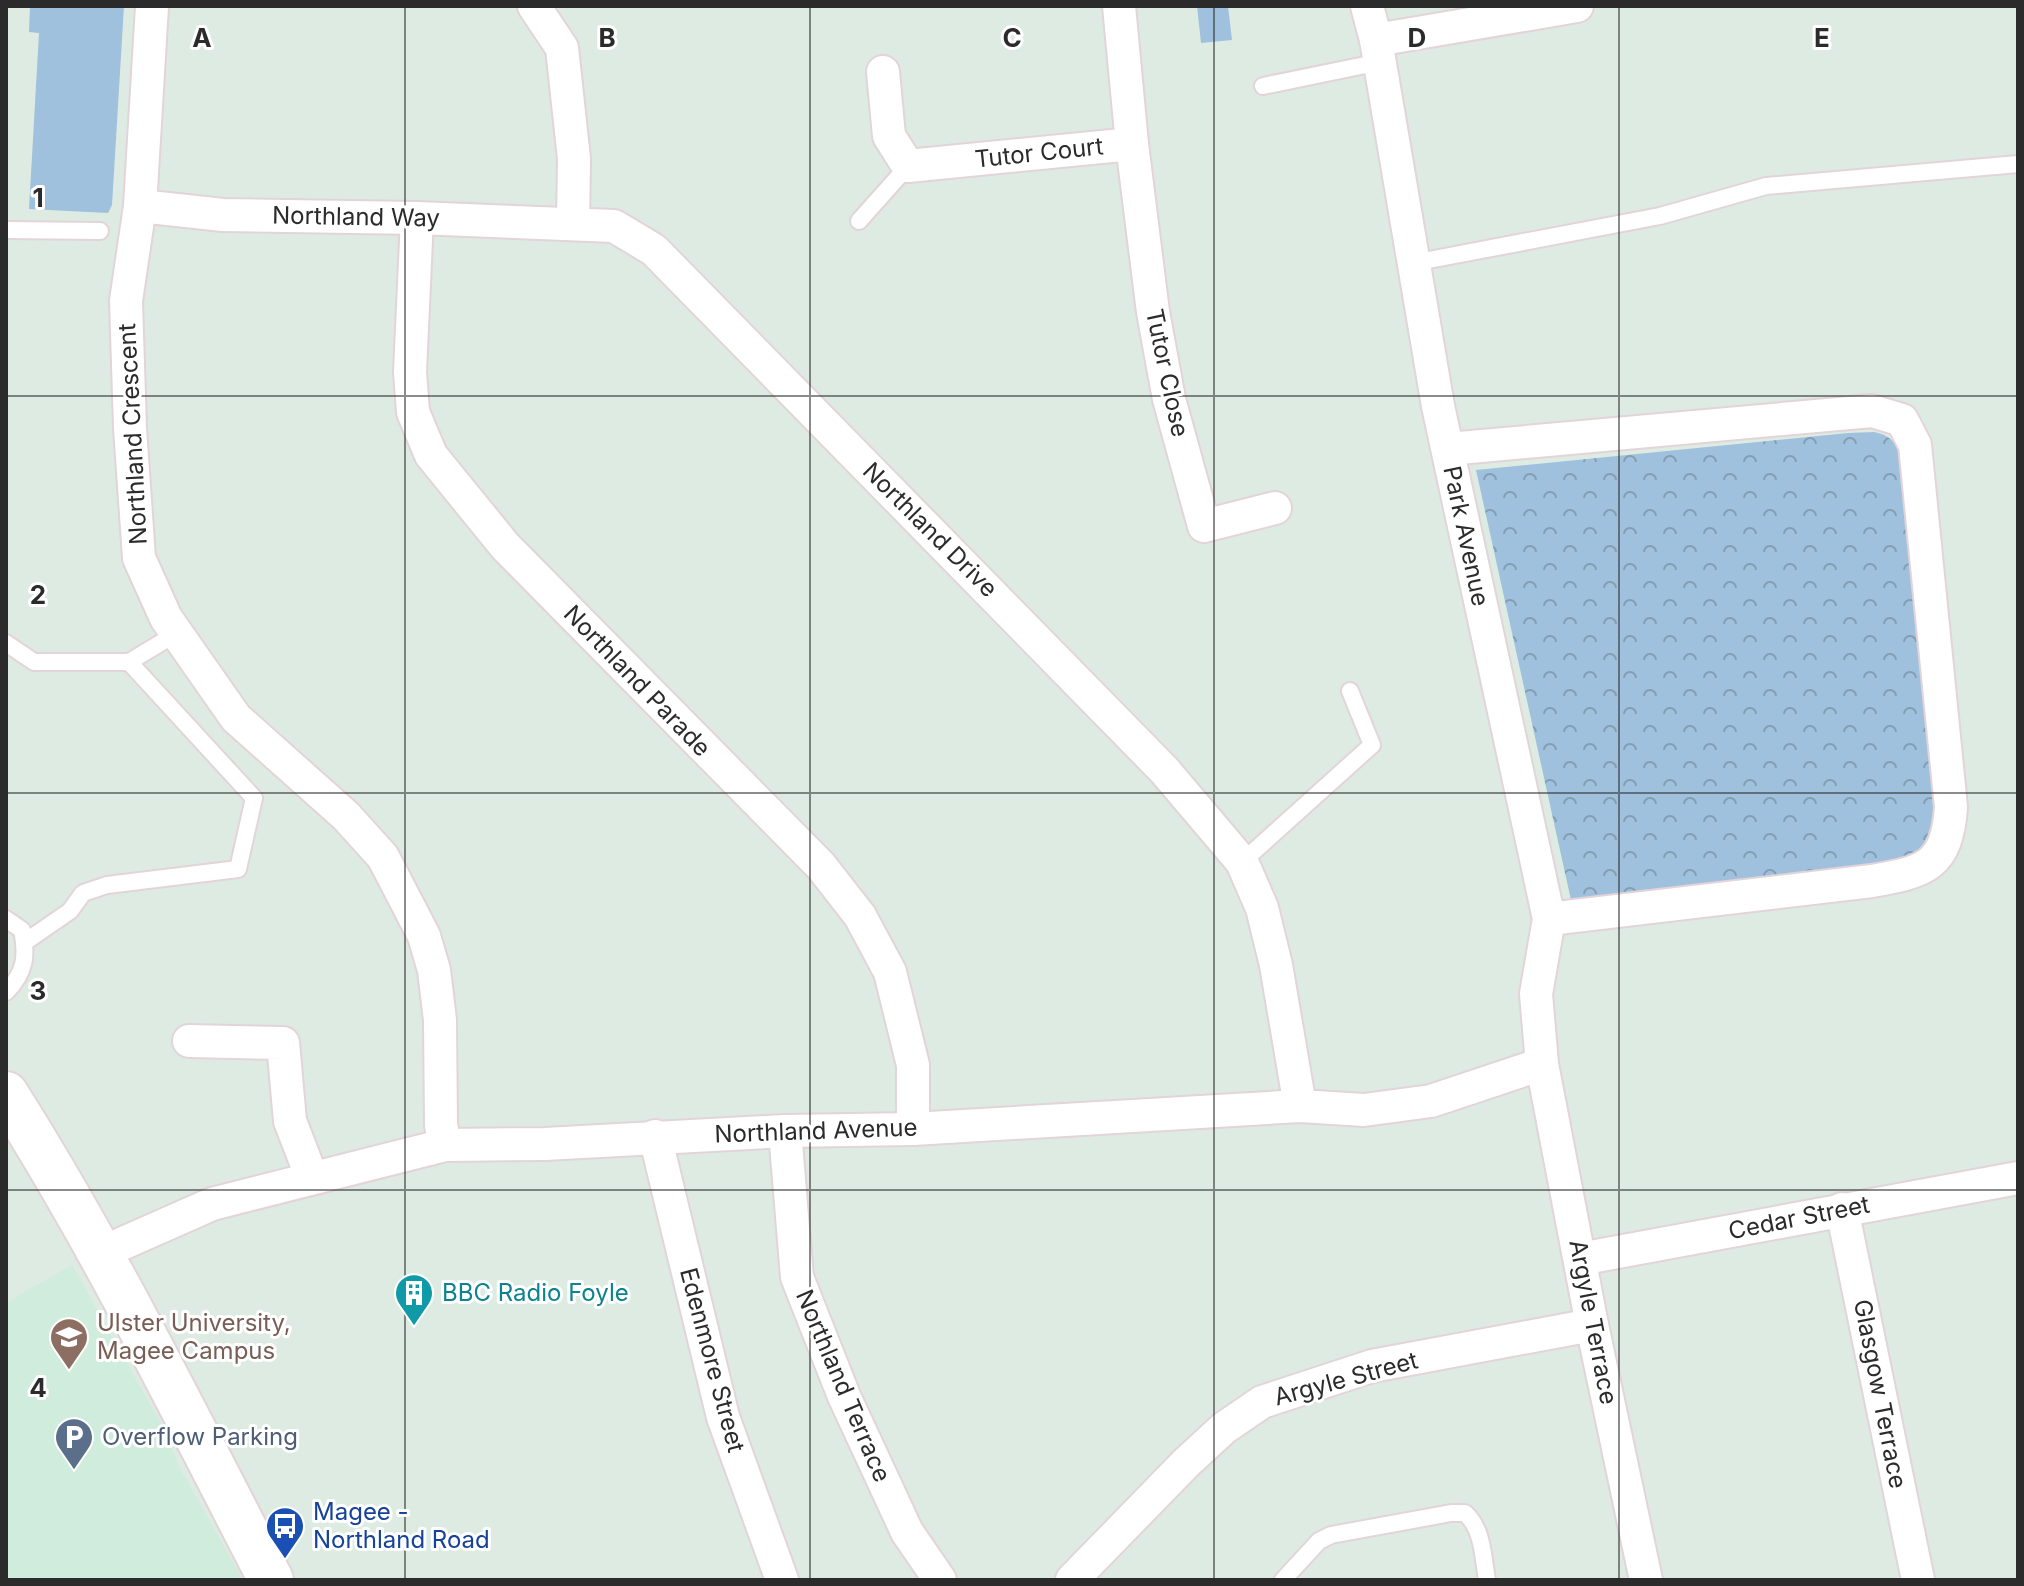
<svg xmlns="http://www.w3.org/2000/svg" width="2024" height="1586" viewBox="0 0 2024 1586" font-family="Inter,sans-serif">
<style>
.education{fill:#cfecdd}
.grass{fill:#a0c1dd}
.park{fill:url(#park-crowns)}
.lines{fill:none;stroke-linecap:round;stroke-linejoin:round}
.service-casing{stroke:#e2d4d9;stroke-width:20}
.minor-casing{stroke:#e2d4d9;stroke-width:36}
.secondary-casing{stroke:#e2d4d9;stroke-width:48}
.service{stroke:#fff;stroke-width:16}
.minor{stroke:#fff;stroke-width:32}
.secondary{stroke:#fff;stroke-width:44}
.grid{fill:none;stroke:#2b2b2b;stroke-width:2;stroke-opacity:0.55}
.labels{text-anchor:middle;stroke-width:6;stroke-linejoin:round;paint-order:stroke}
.street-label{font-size:24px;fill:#2b2b2b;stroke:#fff}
.culture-label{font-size:24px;fill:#0d838f;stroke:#fff;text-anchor:start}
.education-label{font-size:24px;fill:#785e54;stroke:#fff;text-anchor:start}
.service-label{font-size:24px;fill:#4e5e75;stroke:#fff;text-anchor:start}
.transit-label{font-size:24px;fill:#164399;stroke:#fff;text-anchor:start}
.grid-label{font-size:26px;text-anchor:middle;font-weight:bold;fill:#2b2b2b;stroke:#fff;stroke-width:6;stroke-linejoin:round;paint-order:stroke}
</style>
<defs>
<pattern id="park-crowns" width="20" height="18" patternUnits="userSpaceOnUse" patternTransform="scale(2)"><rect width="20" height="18" fill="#a0c1dd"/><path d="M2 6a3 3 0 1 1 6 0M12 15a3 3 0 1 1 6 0" fill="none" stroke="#839db3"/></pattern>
</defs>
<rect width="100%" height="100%" fill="#deebe3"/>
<polygon class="education" points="72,1265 165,1431 179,1467 243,1580 6,1580 6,1303"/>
<g class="grass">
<polygon points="30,6 124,6 112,205 108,213 29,209 39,33 29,32"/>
<polygon points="1197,6 1228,6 1232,40 1201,43"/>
</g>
<path class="park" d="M 1874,432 C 1896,437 1898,447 1905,467 L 1937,802 C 1933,843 1931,855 1888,863 L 1571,900 L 1476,470 L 1848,433 Z"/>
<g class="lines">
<defs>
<g id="service">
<polyline points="1263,86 1380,62"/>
<polyline points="859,221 908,166"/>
<polyline points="6,230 100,231"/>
<polyline points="1413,263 1660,216 1766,186 2018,164"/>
<polyline points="6,643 34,662 129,662 177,633"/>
<polyline points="1242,862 1372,745 1350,691"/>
<path d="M 6,919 L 22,930 C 27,955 26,972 6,992"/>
<polyline points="25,942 70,911 83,893 107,885 238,869 254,798 129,662"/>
<path d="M 1283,1580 L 1319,1541 L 1331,1535 L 1451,1513 L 1465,1513 C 1483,1529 1483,1557 1487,1580"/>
</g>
<g id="minor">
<polyline points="152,6 140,206 126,301 130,428 139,558 166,618 236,718 346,816 383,857 424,936 434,970 440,1020 441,1125 445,1145"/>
<polyline points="534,6 562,48 574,159 573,223"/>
<polyline points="1367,6 1376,40 1438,406 1549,919 1536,994 1542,1064 1592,1325 1646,1580"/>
<polyline points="1376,40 1577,6"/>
<polyline points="883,72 889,136 908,166 1132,144 1119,6"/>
<polyline points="1132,144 1153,312 1169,399 1204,526 1275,508"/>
<polyline points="140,206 223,215 417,218 614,226 654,250 1164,770 1242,862 1262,908 1276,965 1300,1106"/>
<polyline points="417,218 410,372 413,412 431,455 505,546 821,866 860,916 890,972 913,1065 913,1129"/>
<path d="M 1448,449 L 1872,411 L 1902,420 L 1915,445 L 1951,807 C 1947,866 1925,872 1872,881 L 1549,919"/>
<polyline points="189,1041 283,1043 290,1121 312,1178"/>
<polyline points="785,1131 797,1277 844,1396 907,1532 940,1580"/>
<polyline points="655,1136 723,1417 782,1580"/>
<polyline points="1842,1209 1918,1580"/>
<polyline points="101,1253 212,1204 445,1145 545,1144 785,1131 913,1129 1300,1106 1364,1110 1431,1101 1542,1064"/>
<polyline points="1580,1259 2018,1178"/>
<polyline points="1072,1580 1186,1463 1224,1428 1262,1402 1372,1366 1592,1325"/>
</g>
<path id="secondary" d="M 6,1094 C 105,1250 186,1416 271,1580"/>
</defs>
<use href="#service" class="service-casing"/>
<use href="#minor" class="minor-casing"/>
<use href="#secondary" class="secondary-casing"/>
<use href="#service" class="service"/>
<use href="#minor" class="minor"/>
<use href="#secondary" class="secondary"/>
</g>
<path class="grid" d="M 405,6 L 405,1580M 810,6 L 810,1580M 1214,6 L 1214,1580M 1619,6 L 1619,1580M 6,396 L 2018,396M 6,793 L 2018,793M 6,1190 L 2018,1190"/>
<defs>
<symbol id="building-pin" viewBox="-11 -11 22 30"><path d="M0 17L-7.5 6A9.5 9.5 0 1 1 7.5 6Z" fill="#0f9aa8" stroke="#fff"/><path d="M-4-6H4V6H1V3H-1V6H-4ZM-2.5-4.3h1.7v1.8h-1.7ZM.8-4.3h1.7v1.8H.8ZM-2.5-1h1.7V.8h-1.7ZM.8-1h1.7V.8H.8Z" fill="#fff"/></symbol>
<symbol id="university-pin" viewBox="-11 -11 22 30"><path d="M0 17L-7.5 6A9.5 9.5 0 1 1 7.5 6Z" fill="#8d6e63" stroke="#fff"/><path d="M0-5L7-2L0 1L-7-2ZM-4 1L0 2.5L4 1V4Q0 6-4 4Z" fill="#fff"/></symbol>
<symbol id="parking-pin" viewBox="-11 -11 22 30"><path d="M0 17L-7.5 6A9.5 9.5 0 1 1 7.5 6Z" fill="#5c6f8a" stroke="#fff"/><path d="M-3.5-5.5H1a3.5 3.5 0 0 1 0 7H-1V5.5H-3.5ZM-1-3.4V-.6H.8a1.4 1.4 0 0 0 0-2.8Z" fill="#fff"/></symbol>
<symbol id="bus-pin" viewBox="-11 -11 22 30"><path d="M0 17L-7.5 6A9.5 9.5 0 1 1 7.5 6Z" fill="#1a4fb4" stroke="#fff"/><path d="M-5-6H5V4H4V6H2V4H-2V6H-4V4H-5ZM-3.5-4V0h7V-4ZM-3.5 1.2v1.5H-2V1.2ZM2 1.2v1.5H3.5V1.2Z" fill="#fff"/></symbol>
</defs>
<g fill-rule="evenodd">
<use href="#building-pin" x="392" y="1271" width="44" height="60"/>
<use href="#university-pin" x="47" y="1315" width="44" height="60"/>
<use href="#parking-pin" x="52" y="1415" width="44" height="60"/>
<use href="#bus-pin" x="263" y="1504" width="44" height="60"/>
</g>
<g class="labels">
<g class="street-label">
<text transform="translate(1039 153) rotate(-6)" y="8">Tutor Court</text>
<text transform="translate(356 217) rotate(1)" y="8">Northland Way</text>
<text transform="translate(1167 373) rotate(78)" y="8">Tutor Close</text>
<text transform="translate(133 434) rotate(-93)" y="8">Northland Crescent</text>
<text transform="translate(930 530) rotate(45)" y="8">Northland Drive</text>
<text transform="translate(1466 536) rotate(78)" y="8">Park Avenue</text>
<text transform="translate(637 681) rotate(46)" y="8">Northland Parade</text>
<text transform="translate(816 1131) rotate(-2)" y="8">Northland Avenue</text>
<text transform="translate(1799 1218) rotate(-11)" y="8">Cedar Street</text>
<text transform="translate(1593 1322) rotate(79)" y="8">Argyle Terrace</text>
<text transform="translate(712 1360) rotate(75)" y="8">Edenmore Street</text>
<text transform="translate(1346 1379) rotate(-15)" y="8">Argyle Street</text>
<text transform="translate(843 1386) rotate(67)" y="8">Northland Terrace</text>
<text transform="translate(1880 1394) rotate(79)" y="8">Glasgow Terrace</text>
</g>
<g class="culture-label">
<text x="442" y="1301">BBC Radio Foyle</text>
</g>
<g class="education-label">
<text x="97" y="1331">Ulster University,<tspan x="97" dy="28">Magee Campus</tspan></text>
</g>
<g class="service-label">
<text x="102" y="1445">Overflow Parking</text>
</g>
<g class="transit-label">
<text x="313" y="1520">Magee -<tspan x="313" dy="28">Northland Road</tspan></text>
</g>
</g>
<g class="grid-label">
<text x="202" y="47">A</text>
<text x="607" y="47">B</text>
<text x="1012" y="47">C</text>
<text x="1417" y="47">D</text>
<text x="1822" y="47">E</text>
<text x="38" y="207">1</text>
<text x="38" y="604">2</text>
<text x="38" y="1000">3</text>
<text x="38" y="1397">4</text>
</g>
<rect width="2024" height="1586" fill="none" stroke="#2b2b2b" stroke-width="16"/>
</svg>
